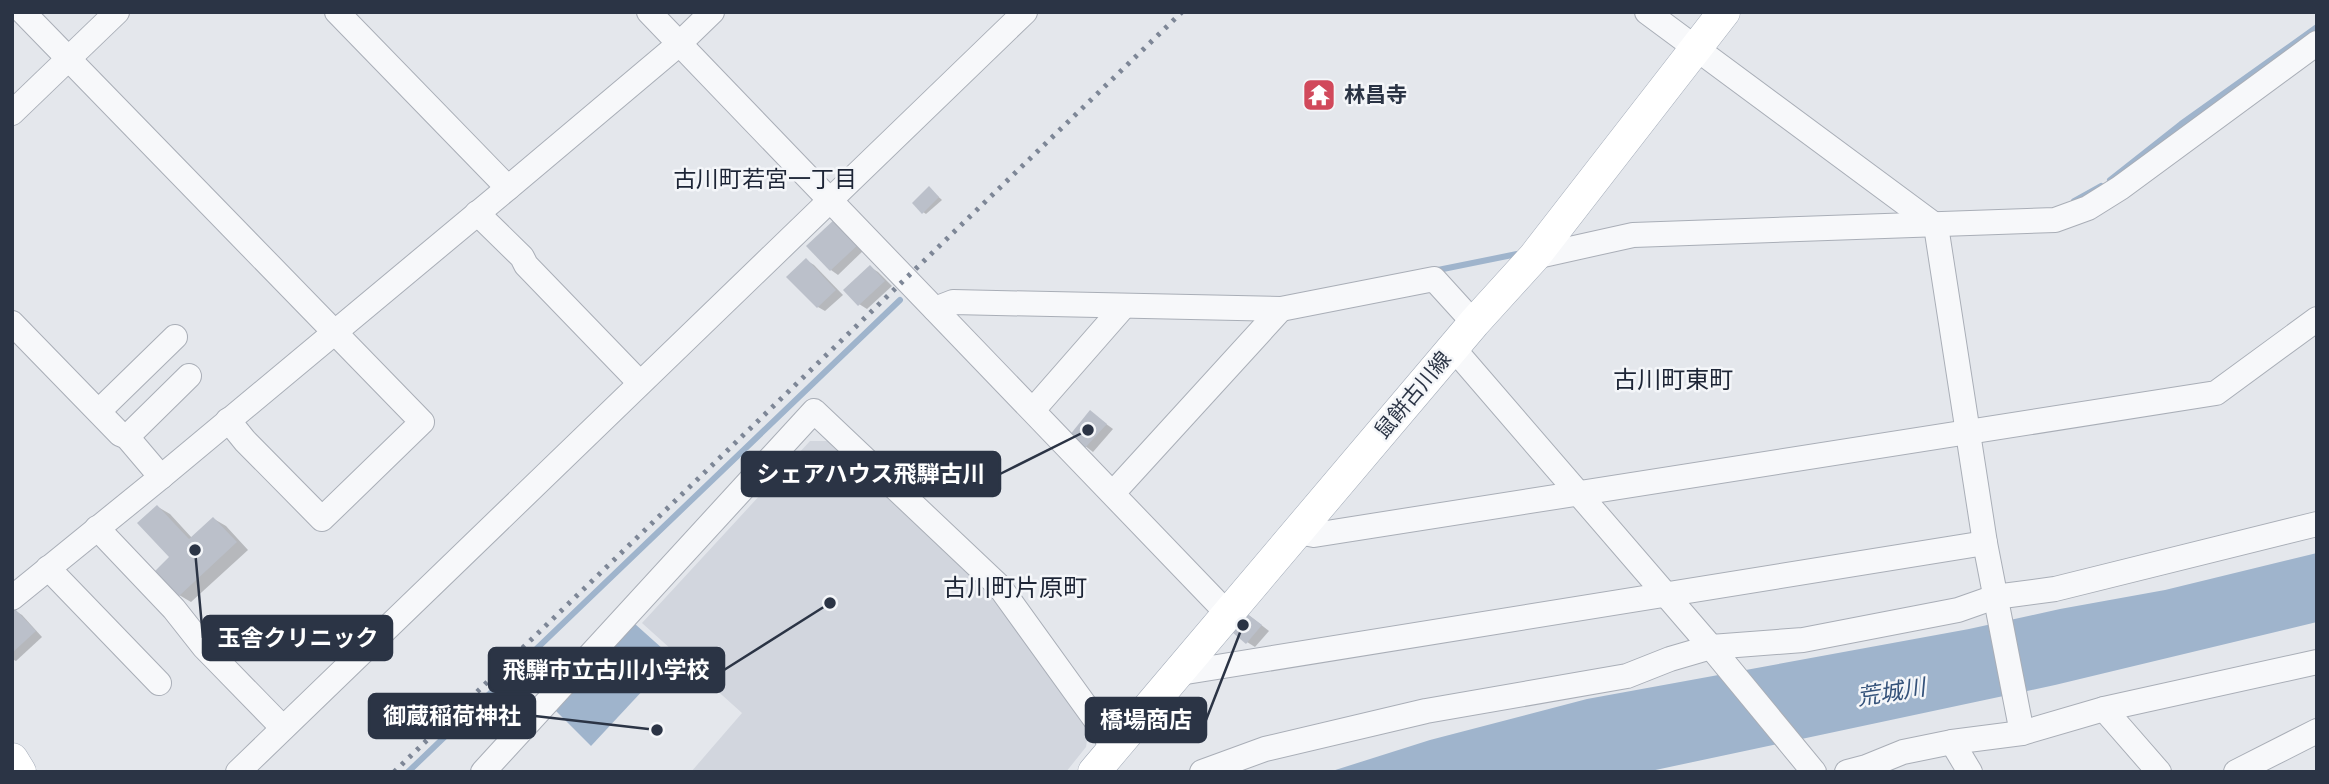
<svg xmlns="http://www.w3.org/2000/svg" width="2329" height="784" viewBox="0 0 2329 784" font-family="Overpass,'Noto Sans JP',sans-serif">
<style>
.built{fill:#d2d6de}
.water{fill:#9fb4cc}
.shadow{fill:#0003}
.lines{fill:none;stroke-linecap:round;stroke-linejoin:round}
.stream{stroke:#9fb4cc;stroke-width:6}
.building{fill:#bbc0ca}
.minor-casing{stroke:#a9aeb7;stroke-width:26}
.major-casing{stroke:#a3abb8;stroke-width:33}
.minor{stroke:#f7f8fa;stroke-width:24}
.major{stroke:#fff;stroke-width:32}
.rail{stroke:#7d8696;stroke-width:5;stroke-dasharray:3.5 7;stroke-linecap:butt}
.labels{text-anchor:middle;stroke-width:5;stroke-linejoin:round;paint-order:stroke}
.poi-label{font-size:21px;font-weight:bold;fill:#2b3445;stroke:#f4f6f9;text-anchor:start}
.street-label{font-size:21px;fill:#2b3445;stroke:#f4f6f9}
.neighbourhood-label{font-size:23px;fill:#1d2536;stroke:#f4f6f9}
.water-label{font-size:23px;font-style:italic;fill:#34527a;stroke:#f4f6f9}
.quarter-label{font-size:24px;fill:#1d2536;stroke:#f4f6f9}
.leader{fill:none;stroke:#2b3445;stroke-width:2.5}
.callout-dot{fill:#2b3445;stroke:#f4f6f9;stroke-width:2.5}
.callout{fill:#2b3445;stroke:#2b3445;stroke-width:2.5}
.callout-label{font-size:23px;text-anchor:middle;font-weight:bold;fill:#fff}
</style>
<rect width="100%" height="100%" fill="#e4e7ec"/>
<polygon class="built" points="810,441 832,441 987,584 1089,726 1086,747 1066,772 691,772 742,713 642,623"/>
<g class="water">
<polygon points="2317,553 2317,622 2055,685 1646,772 1329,772 1430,740 1587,699 1969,629 2060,609 2165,590"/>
<polygon points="635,624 673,658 591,746 556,711"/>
</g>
<g class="shadow">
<polygon points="929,188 942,200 926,214 923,212"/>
<polygon points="837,220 866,248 838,275 831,270"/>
<polygon points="806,260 814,265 843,295 825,311 818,307"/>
<polygon points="870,267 878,272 892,286 867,309 859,304"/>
<polygon points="1090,412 1113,429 1093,452 1072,436"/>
<polygon points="158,507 170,514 192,538 214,519 226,526 248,550 191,602 179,595"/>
<polygon points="14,610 22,615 42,637 16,661 12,659"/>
<polygon points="1246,613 1269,631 1255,647 1247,642"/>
</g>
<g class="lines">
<g class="stream">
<polyline points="2110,180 2181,124 2317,27"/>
<polyline points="2074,201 2101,186"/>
<polyline points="1433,271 1517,254"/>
<polyline points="408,772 900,300"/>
</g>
</g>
<g class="building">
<polygon points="929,186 939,197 922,214 912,203"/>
<polygon points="836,218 860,243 830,271 806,246"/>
<polygon points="806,258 836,290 817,308 786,277"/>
<polygon points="870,265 885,281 858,306 843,290"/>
<polygon points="1090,410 1107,424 1084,449 1069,436"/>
<polygon points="157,505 189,539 213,517 237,542 178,597 155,571 169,557 137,523"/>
<polygon points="1238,607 1262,625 1246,644 1224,625"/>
<polygon points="14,608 36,631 12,653 12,609"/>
</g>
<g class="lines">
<defs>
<g id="minor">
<polyline points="23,12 422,422 322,519 245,441 228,420"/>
<polyline points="337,12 508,188"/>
<polyline points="649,12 1228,614"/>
<polyline points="1647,12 1936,226 1985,543 2022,733"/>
<polyline points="12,113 117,12"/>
<polyline points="477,213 522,257 526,265 640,383"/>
<polyline points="1534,257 1633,235 2055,220 2088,208 2120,188 2317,43"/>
<polyline points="935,309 953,302 1281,309 1434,279 1474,323"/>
<polyline points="12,323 120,434 127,437 161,477"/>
<polyline points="1453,348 1711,647 1814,772"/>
<polyline points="1033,410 1124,306"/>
<polyline points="99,411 175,337"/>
<polyline points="127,437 189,376"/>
<polyline points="1113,493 1281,309"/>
<polyline points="97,528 174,609 204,647 283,728"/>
<polyline points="1298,532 1314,535 2216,393 2317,319"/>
<polyline points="48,568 159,683"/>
<polyline points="12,598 161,477 508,188 679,44 712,12"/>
<polyline points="1180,673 1985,543"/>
<polyline points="2104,709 2159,772"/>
<polyline points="1952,742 1970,772"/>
<polyline points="238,772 1025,12"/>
<polyline points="483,772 814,411 999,586 1100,726 1113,749"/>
<polyline points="1202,772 1265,749 1426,711 1627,676 1670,659 1711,647 1803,640 1958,610 1995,597 2055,589 2317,524"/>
<polyline points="1847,772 1866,767 1903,752 1952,742 2022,733 2104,709 2317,662"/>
<polyline points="2236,772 2317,731"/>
</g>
<g id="major">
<polyline points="12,759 20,772"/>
<polyline points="1094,772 1474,323 1534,257 1724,12"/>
</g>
</defs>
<use href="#minor" class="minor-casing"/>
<use href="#major" class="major-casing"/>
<use href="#minor" class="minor"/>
<use href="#major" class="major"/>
<polyline class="rail" points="394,772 1182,12"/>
</g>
<defs>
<symbol id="temple-square" viewBox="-11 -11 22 22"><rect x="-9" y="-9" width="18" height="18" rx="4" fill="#d1495b" stroke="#f4f6f9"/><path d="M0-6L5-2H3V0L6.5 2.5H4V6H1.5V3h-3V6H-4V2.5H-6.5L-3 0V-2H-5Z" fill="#fff"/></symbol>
</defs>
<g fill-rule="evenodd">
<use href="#temple-square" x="1300" y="76" width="38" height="38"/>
</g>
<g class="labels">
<g class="poi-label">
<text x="1344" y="102">林昌寺</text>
</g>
<g class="street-label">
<text transform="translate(1413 395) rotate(-50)" y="7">鼠餅古川線</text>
</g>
<g class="neighbourhood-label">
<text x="765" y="187">古川町若宮一丁目</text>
</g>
<g class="water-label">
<text transform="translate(1891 692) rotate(-9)" y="8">荒城川</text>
</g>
<g class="quarter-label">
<text x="1673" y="388">古川町東町</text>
<text x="1015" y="596">古川町片原町</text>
</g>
</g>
<path class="leader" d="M1088 430L1000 474M195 550L203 638M830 603L724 670M657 730L535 716M1243 625L1206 720"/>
<g class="callout-dot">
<circle cx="1088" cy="430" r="7"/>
<circle cx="195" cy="550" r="7"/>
<circle cx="830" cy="603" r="7"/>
<circle cx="657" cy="730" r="7"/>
<circle cx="1243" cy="625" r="7"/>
</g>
<g class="callout">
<rect x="742" y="452" width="258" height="44" rx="7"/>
<rect x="203" y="616" width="189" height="44" rx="7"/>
<rect x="489" y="648" width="235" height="44" rx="7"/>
<rect x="369" y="694" width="166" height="44" rx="7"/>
<rect x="1086" y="698" width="120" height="44" rx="7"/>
</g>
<g class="callout-label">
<text x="871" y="482">シェアハウス飛騨古川</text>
<text x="298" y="646">玉舎クリニック</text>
<text x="606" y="678">飛騨市立古川小学校</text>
<text x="452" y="724">御蔵稲荷神社</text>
<text x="1146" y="728">橋場商店</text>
</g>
<rect width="2329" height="784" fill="none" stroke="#2b3445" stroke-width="28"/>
</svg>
